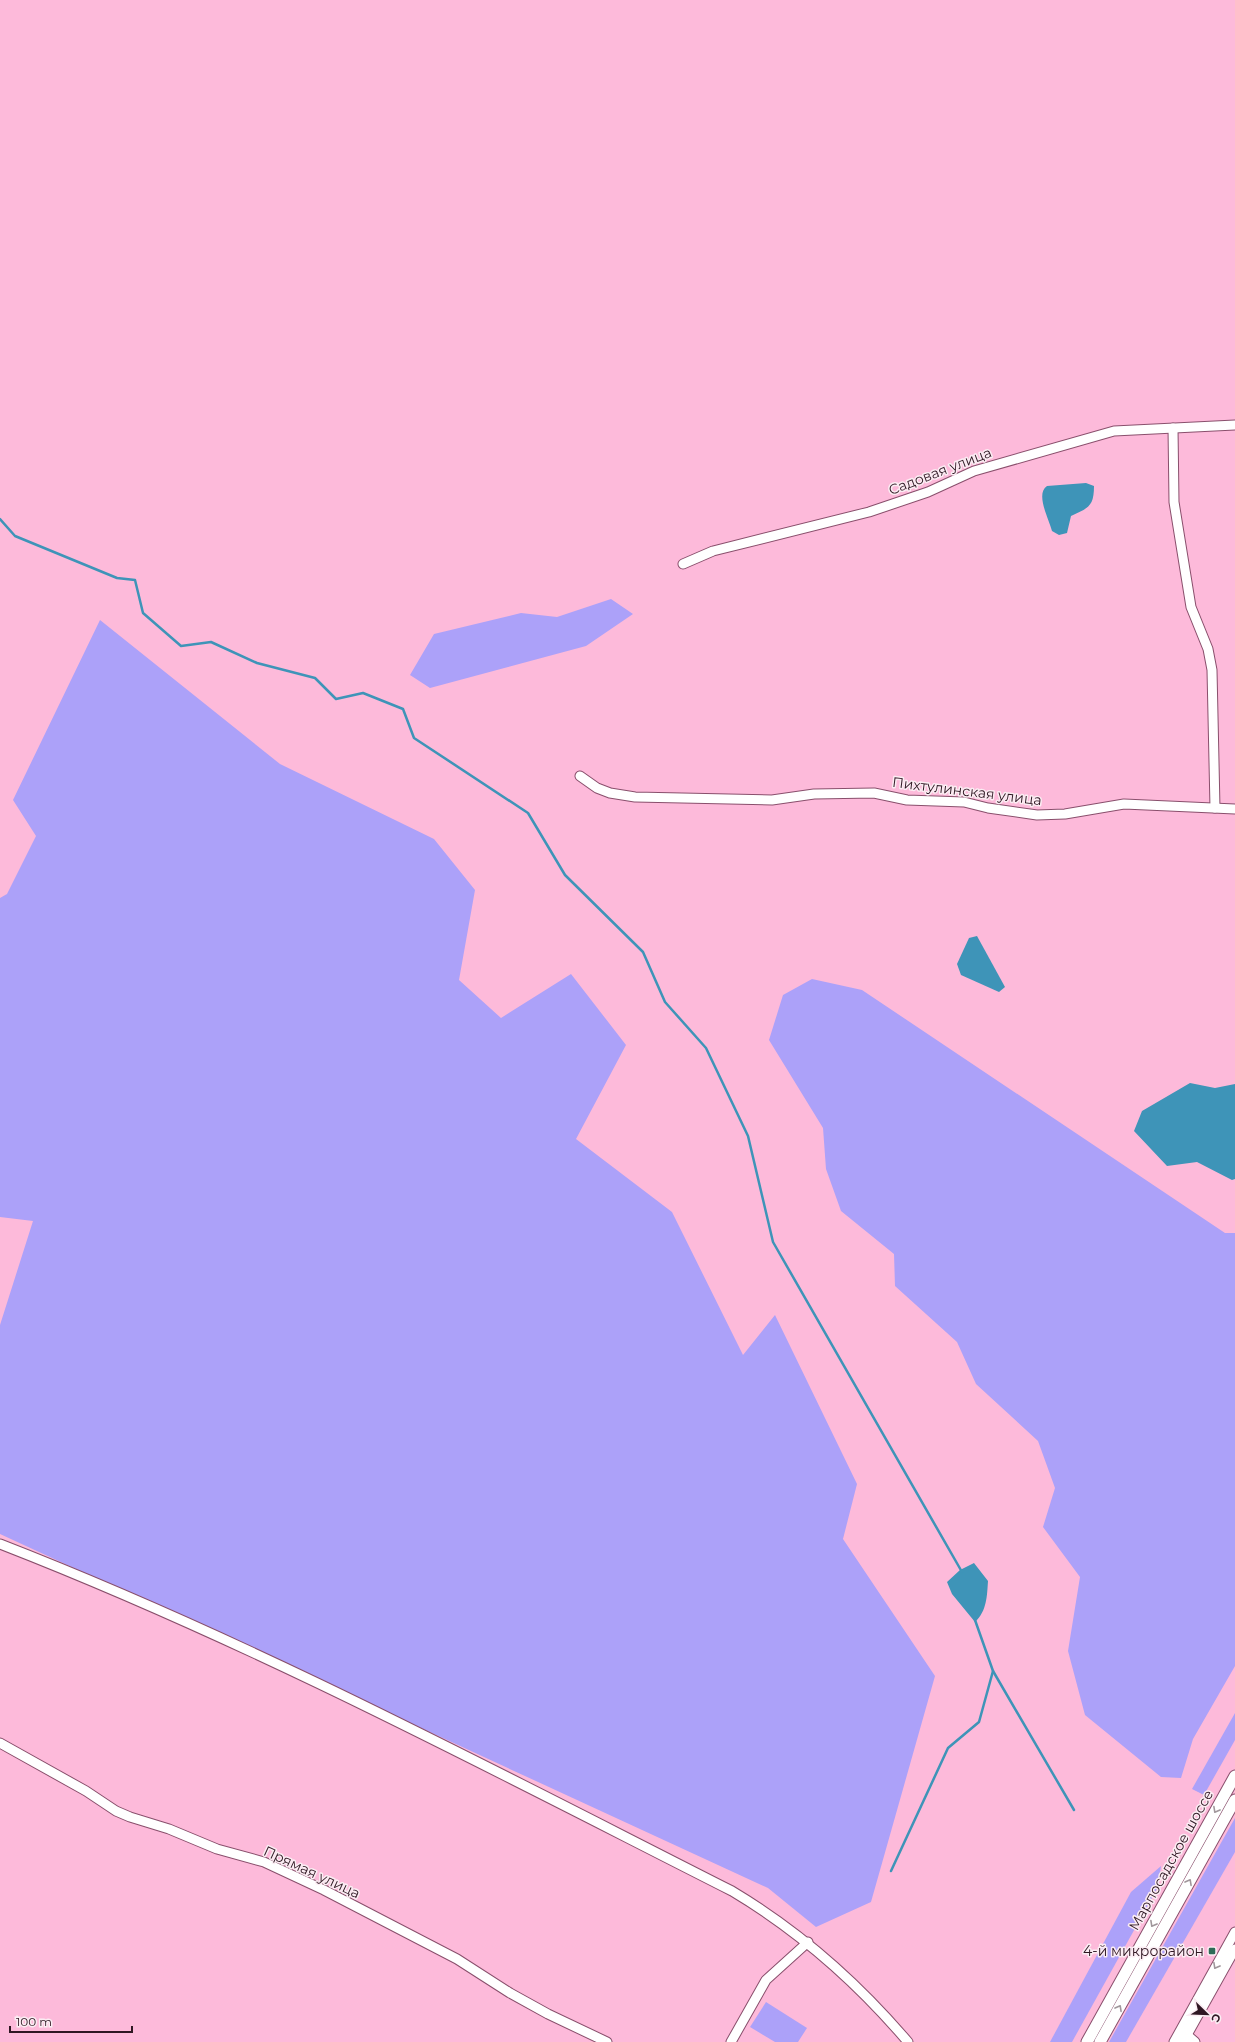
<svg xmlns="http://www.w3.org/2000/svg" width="1235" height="2042" viewBox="0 0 1235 2042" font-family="Montserrat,sans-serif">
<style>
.green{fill:#aca1f9}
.water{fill:#3e94b8}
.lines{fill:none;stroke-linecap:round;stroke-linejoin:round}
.stream{stroke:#3e94b8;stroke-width:2.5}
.minor-casing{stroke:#894f6c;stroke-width:11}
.major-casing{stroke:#894f6c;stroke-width:13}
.minor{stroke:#fff;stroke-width:9}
.major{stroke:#fff;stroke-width:11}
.oneway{stroke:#a1979c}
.poi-dot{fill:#2e6b57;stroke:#fbedf3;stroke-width:1.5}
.labels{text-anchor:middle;stroke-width:3;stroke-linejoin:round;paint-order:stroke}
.street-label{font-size:14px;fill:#2f1723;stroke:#fbedf3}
.poi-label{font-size:14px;fill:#2f1723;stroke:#fbedf3;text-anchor:end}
</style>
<rect width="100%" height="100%" fill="#fdbada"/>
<g class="green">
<polygon points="611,599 633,614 586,646 430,688 410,675 434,634 521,613 557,617"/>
<polygon points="100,620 280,764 434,839 475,890 459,980 501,1018 571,974 626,1045 576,1139 672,1212 743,1355 775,1315 857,1484 843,1539 935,1676 871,1902 816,1927 768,1888 0,1534 0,1325 33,1221 0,1217 0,898 7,894 36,836 13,800"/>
<polygon points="812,979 862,990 1225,1233 1235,1233 1235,1666 1193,1739 1181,1778 1161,1777 1085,1715 1068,1651 1080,1577 1043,1527 1055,1488 1038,1441 976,1384 957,1342 895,1286 894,1254 841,1211 826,1169 823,1128 769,1040 783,995"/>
<polygon points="1235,1713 1235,1740 1204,1795 1192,1789"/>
<polygon points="1235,1818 1235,1852 1126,2042 1109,2042"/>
<polygon points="1161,1866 1158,1887 1072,2042 1050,2042 1131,1892"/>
<polygon points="766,2002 807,2028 798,2042 775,2042 750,2027"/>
</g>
<g class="water">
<path d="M 1086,483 L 1094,486 C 1094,507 1088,508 1071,516 L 1067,533 L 1059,535 L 1052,531 C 1049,519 1035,494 1047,486 Z"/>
<polygon points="977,936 1005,987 999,992 961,975 957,964 969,938"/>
<polygon points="1190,1083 1215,1088 1235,1084 1235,1179 1232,1180 1197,1162 1167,1166 1134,1131 1142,1111"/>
<path d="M 974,1563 L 988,1581 C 987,1596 987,1611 975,1622 L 952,1594 L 947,1582 L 960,1570 Z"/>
</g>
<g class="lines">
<g class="stream">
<polyline points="0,519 15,536 117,578 135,580 143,613 181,646 211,642 257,663 315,678 336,699 363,693 403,709 414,738 528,813 565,875 643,952 665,1002 706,1048 748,1136 773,1242 962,1572"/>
<polyline points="993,1671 1074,1810"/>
<polyline points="891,1871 948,1748 979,1722 993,1671 975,1620"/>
</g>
<defs>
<g id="minor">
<polyline points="1173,428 1174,502 1191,607 1208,649 1212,670 1215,808"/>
<polyline points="683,564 713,551 869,512 928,492 974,471 1114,431 1235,425"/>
<polyline points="580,776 597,788 610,793 635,797 772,800 814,794 874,793 907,800 964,802 988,808 1037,815 1065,814 1124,804 1235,809"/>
<path d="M 0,1544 C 252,1642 491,1769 732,1891 C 799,1931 857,1982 908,2042"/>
<polyline points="0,1743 86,1791 116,1811 130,1817 169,1829 217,1849 264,1862 324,1890 457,1959 510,1993 548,2014 607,2042"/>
<polyline points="1182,2036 1187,2035 1195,2042"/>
<polyline points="731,2042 766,1980 808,1942"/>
<polyline points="1174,2042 1235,1932"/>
<polyline points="1183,2042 1235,1949"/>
</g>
<g id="major">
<polyline points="1087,2042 1235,1776"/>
<polyline points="1100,2042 1235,1800"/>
</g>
</defs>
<use href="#minor" class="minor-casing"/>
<use href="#major" class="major-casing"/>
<use href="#minor" class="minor"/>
<use href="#major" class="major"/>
</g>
<defs><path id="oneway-chevron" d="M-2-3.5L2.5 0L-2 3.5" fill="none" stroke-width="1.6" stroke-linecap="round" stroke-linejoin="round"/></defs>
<g class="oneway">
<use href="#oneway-chevron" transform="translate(1216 1810) rotate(119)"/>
<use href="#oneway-chevron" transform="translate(1189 1882) rotate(-61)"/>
<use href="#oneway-chevron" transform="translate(1153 1924) rotate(119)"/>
<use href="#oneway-chevron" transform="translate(1216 1966) rotate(119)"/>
<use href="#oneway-chevron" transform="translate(1119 2008) rotate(-61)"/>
</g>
<rect class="poi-dot" x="1208" y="1947" width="8" height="8" rx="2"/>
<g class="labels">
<g class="street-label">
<text transform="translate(940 471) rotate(-21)" y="5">Садовая улица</text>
<text transform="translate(967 791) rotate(7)" y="5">Пихтулинская улица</text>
<text transform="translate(1171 1860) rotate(-61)" y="5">Марпосадское шоссе</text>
<text transform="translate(312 1872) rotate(25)" y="5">Прямая улица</text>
</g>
<g class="poi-label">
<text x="1204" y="1956">4-й микрорайон</text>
</g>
</g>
<g transform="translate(1207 2014) rotate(113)" stroke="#fbedf3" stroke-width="3" paint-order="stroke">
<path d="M0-3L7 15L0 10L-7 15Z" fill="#2f1723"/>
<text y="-6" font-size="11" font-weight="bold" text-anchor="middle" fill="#2f1723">С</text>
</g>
<path d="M10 2026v6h122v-6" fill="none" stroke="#2f1723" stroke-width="2"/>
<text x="16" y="2026" font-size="12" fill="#2f1723" stroke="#fbedf3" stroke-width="3" paint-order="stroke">100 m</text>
</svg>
